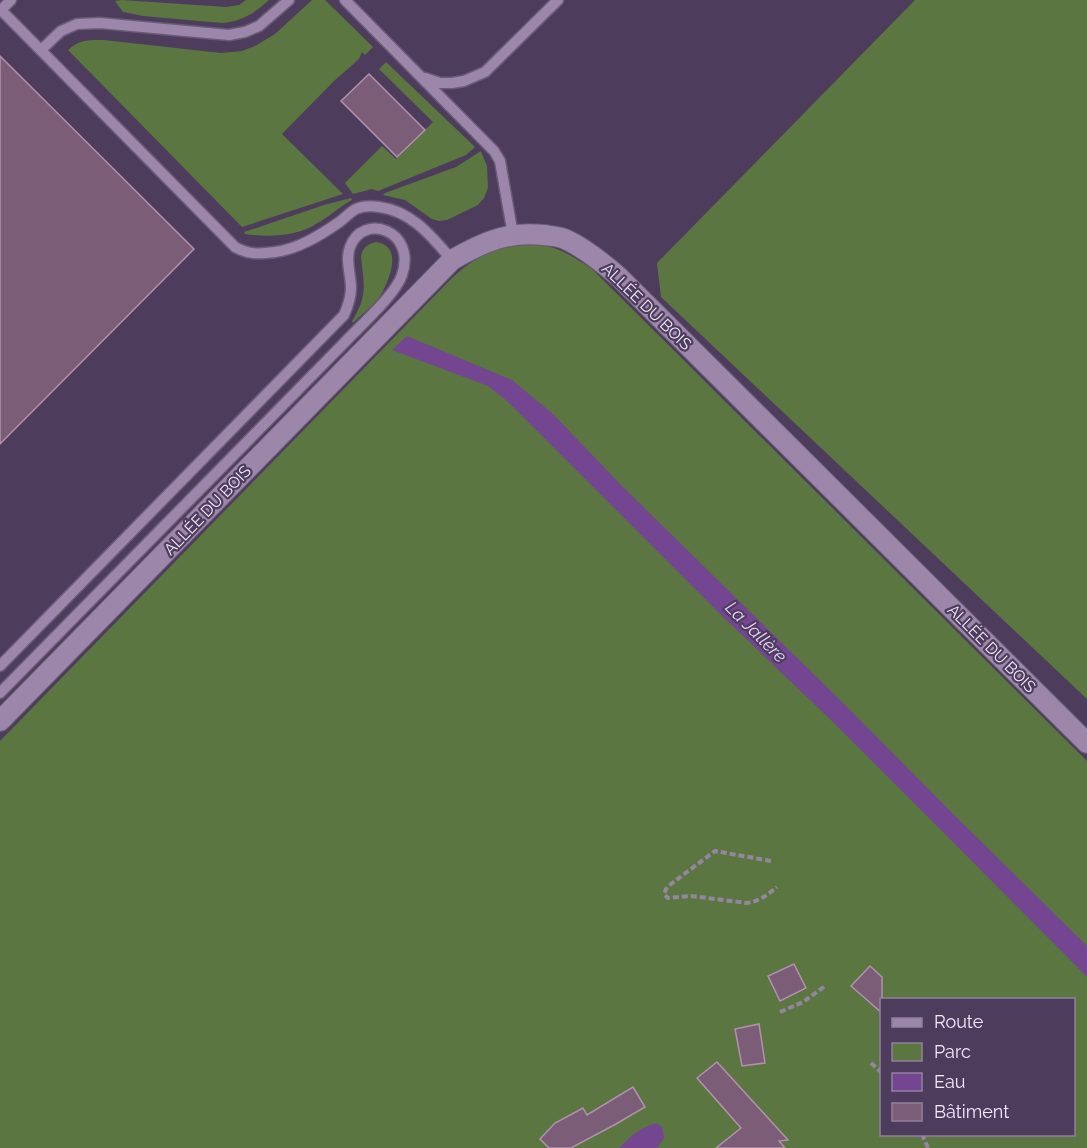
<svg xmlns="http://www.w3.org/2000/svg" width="1087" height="1148" viewBox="0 0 1087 1148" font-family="Raleway,sans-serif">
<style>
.green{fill:#5b7640;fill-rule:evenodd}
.water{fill:#744692}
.building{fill:#7c5d78;stroke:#b291ae;stroke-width:1.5}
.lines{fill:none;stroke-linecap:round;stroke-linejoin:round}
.lane-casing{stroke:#695a75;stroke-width:13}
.street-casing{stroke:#695a75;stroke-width:22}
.path{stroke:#9586a0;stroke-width:4;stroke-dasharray:6 3;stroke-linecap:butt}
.lane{stroke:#9c87ab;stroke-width:10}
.street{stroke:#9c87ab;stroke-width:20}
.labels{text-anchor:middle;stroke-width:4.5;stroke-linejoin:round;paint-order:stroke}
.street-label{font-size:16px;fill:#f3e8fc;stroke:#4e3c5c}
.water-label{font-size:18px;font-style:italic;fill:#ebd3fd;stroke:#4e3c5c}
</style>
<rect width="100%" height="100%" fill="#4e3c5c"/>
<g class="green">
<path d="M 122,0 L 226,7 L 239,5 L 246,0 L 269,0 C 255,13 242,21 222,23 L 143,16 L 123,12 L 115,1 Z"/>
<path d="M 312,0 L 325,0 L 373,47 L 365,55 L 362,52 L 359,59 L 334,81 L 282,134 L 343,194 L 242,227 L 68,50 C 80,39 89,40 104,40 L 221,53 L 242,51 L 255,46 L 275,34 Z"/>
<polygon points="915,0 1087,0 1087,699 661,297 657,263"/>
<polygon points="386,62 475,147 466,155 378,191 372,189 353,194 345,183 382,146 396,159 433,122 379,69"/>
<polygon points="481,151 487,166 488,188 484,198 478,205 447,220 439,221 432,219 405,200 383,195 385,193 456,167"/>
<path d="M 351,198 L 352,200 C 339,207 329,217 316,224 C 296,237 268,237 245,234 L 244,232 L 324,205 Z"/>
<path d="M 376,242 C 404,246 389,280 381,295 C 374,305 362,314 353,323 L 352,321 C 368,296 364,285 361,257 C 362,248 368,244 376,242 Z"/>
<path d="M 533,244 C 558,246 570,255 591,268 L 1087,761 L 1087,1148 L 0,1148 L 0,741 L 451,279 C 466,265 483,252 504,247 C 513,245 524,245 533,244 ZM 882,1000 L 1074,1000 L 1074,1134 L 882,1134 Z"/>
</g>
<g class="water">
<polygon points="407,336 512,380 553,414 621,485 848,708 955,816 1087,946 1087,977 948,837 833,722 721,615 507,401 488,386 392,350"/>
<path d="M 656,1123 L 662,1127 L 664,1138 L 657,1148 L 619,1148 C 632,1135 638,1129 656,1123 Z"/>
</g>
<g class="building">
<polygon points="0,56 194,249 0,444"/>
<polygon points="369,74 425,130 397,157 341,101"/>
<polygon points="794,964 806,988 780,1001 768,976"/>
<polygon points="870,966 882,977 882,1013 851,986"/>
<polygon points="759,1024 765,1063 742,1066 735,1029"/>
<polygon points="717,1062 788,1140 779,1141 785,1148 716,1148 741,1128 697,1078"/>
<polygon points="633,1087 645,1107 616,1124 571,1148 549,1148 540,1139 555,1123 583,1108 587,1115"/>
</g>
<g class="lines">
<defs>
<g id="lane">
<polyline points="345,0 494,151 500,161 513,235"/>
<path d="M 0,9 L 235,247 C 249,255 260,254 275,252 C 298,249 319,236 338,223 C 344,219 350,212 356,209 C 363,206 372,206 379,207 C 412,211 432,237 452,260"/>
<polyline points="1,10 11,0"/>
<polyline points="41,50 61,31 77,24 100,23 229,35 245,32 259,26 289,0"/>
<polyline points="425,78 440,83 452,83 464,81 485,72 558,0"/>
<path d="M 0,666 L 344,315 C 348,306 351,298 351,288 C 351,275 345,260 350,247 C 363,212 417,230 402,275 C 396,294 360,326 345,342 L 0,693"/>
</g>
<path id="street" d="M 0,721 L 452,260 C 483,242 508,231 544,235 C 551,236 560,236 567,240 C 586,249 603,263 619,277 L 1087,743"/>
</defs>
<use href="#lane" class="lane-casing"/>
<use href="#street" class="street-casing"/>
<g class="path">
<path d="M 771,861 L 715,851 L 667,887 L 664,894 L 668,898 L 691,896 L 747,903 C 760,901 767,895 777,887"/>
<polyline points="780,1012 803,1002 825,986"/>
<polyline points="871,1063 882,1073"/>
<polyline points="922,1134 928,1148"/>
</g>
<use href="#lane" class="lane"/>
<use href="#street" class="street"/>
</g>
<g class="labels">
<g class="street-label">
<text transform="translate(647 306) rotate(44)" y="6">ALLÉE DU BOIS</text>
<text transform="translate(207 510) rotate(-46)" y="6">ALLÉE DU BOIS</text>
<text transform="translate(992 648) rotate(45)" y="6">ALLÉE DU BOIS</text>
</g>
<g class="water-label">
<text transform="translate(756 632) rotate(45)" y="6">La Jallère</text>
</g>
</g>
<rect x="880" y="998" width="195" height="138" fill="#4e3c5c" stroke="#90819c" stroke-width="1.5"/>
<rect x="892" y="1018" width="30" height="9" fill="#9c87ab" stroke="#90819c" stroke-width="1.5"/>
<text x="934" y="1028" font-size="18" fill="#f3e8fc">Route</text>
<rect x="892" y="1043" width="30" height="18" fill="#5b7640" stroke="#90819c" stroke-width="1.5"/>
<text x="934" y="1058" font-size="18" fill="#f3e8fc">Parc</text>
<rect x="892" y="1073" width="30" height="18" fill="#744692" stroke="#90819c" stroke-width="1.5"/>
<text x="934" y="1088" font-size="18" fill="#f3e8fc">Eau</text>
<rect x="892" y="1103" width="30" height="18" fill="#7c5d78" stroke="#90819c" stroke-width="1.5"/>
<text x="934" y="1118" font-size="18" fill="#f3e8fc">Bâtiment</text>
</svg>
